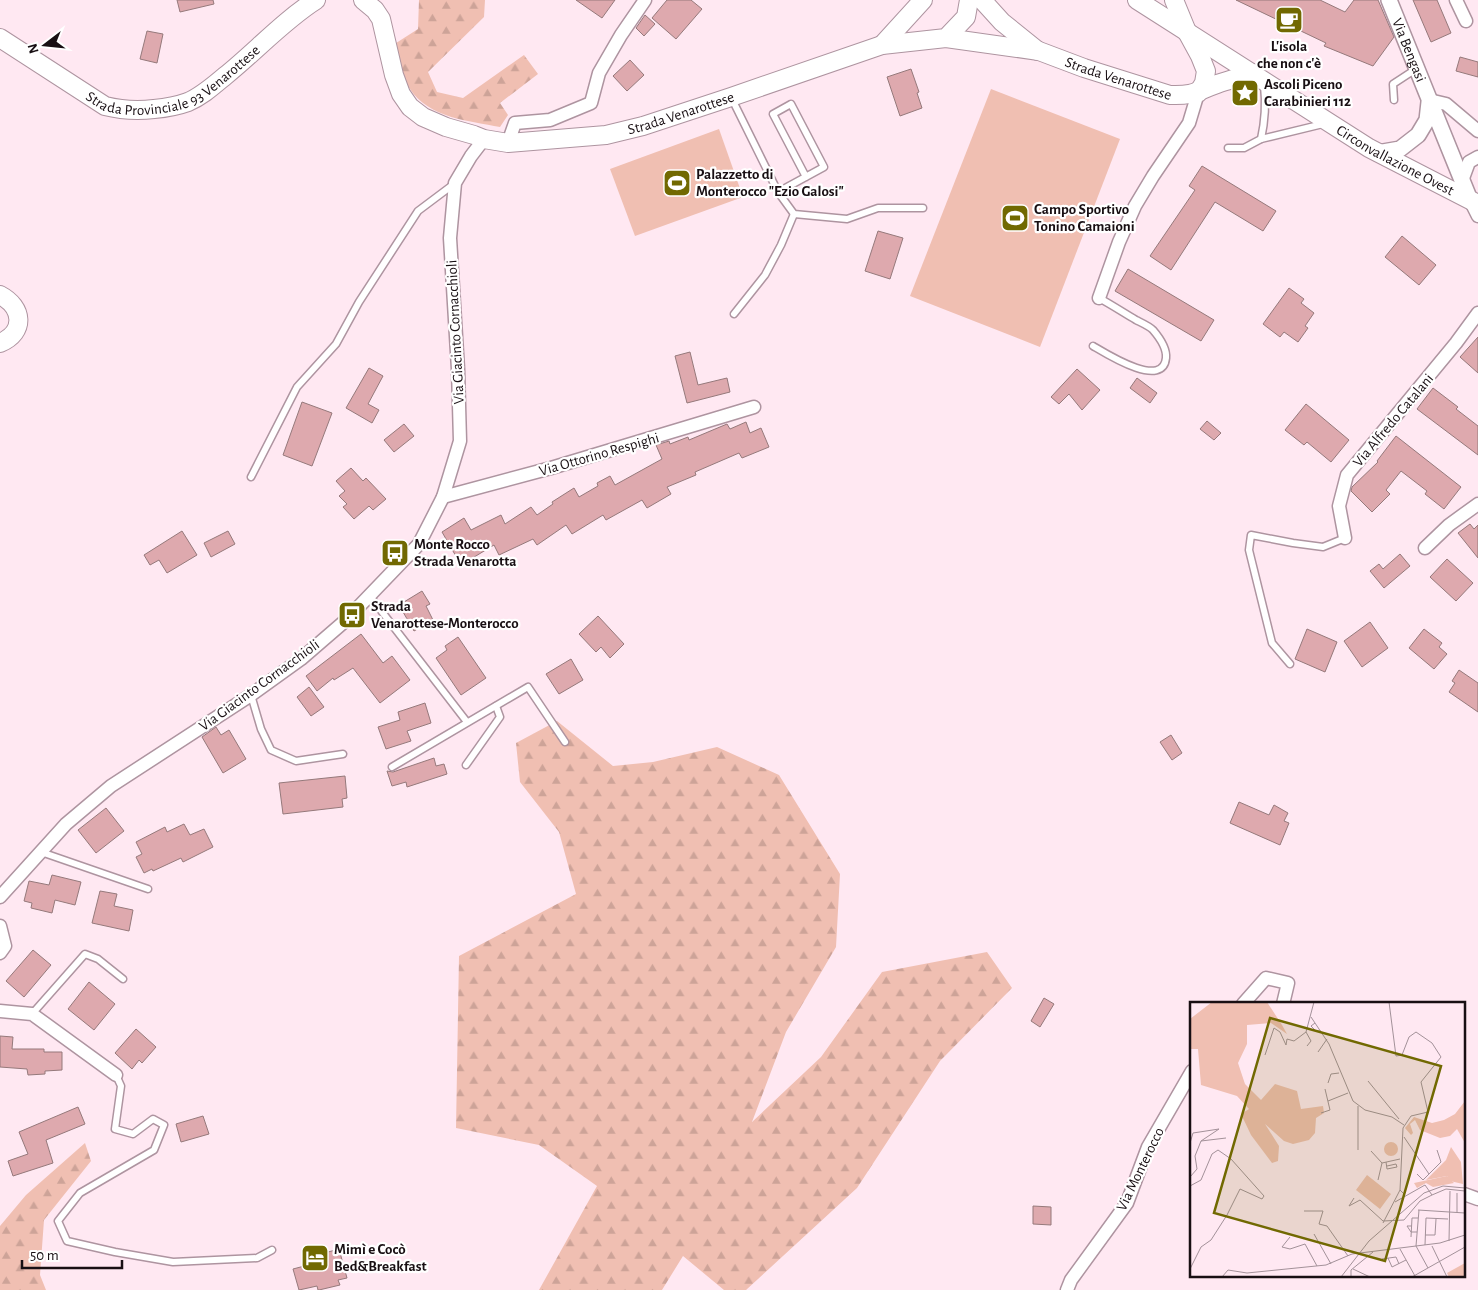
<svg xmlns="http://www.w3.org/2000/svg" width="1478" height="1290" viewBox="0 0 1478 1290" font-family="'Alegreya Sans',sans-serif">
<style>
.grass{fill:#f0bfb2}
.forest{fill:url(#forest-firs)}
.building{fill:#dea9ae;stroke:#95797b}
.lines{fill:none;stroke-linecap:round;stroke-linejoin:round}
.service-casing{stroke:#ae94a0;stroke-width:9}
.minor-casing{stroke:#ae94a0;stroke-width:15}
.tertiary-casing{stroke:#ae94a0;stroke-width:18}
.secondary-casing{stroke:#ae94a0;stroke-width:20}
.service{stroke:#fff;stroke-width:6}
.minor{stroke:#fff;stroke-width:12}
.tertiary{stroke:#fff;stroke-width:15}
.secondary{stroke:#fff;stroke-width:18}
.labels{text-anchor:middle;stroke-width:4.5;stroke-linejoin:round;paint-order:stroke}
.poi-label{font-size:15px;font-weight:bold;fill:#180f13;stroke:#fff;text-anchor:start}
.street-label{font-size:15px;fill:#180f13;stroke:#fff}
.inset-road{fill:none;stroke:#a39199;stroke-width:1}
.view{fill:#716901;fill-opacity:0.15;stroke:#716901;stroke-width:2.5}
.inset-edge{fill:none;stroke:#180f13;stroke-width:2.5}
</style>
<defs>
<pattern id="forest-firs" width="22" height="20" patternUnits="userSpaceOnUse" patternTransform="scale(1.25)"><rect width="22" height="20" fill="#f0bfb2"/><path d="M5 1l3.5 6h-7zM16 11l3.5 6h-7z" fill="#cda398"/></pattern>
</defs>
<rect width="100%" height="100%" fill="#ffe8f2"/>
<g class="grass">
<polygon points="991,89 1120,139 1040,347 910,296"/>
<polygon points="719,129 743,197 635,236 610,169"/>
</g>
<g class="forest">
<path d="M 419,0 L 485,0 L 484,17 L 428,72 L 437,92 L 463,98 L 524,55 L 538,74 L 500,103 L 508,115 L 500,127 C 469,121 429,118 410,89 C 404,80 397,56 393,45 L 418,29 Z"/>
<polygon points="557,721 613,766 653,762 717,747 779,775 840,874 836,947 786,1032 752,1122 821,1057 882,972 987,952 1012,988 940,1061 857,1188 746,1290 724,1290 683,1256 662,1290 539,1290 597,1186 539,1145 456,1128 459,956 576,894 559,832 520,782 516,743"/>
<polygon points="85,1143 91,1161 44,1220 40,1275 46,1290 0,1290 0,1226 26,1195"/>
</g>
<g class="building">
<polygon points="177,0 213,0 214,4 180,12"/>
<polygon points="576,0 615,0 602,18"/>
<polygon points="667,0 691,0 702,9 676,39 652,18"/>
<polygon points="1236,0 1320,0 1345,12 1354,0 1378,0 1394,37 1373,66 1324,46 1326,43"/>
<polygon points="1413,0 1437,0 1451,33 1431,42"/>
<polygon points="645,15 655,24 644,36 636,28"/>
<polygon points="147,31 163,34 157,63 140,59"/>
<polygon points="1460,57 1478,62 1478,77 1456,71"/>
<polygon points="630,60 644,75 627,91 613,76"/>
<polygon points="911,69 919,92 917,93 922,108 900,116 887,77"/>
<polygon points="1202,166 1276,211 1263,231 1215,202 1171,270 1150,256 1195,190 1189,186"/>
<polygon points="878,231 903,238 890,279 865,271"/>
<polygon points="1402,236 1436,265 1419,285 1385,257"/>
<polygon points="1128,269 1214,320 1201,341 1115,291"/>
<polygon points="1289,288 1304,299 1301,303 1314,313 1305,326 1308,328 1298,342 1284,332 1280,337 1263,324"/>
<polygon points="1478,337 1478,373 1460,357"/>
<polygon points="690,352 698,385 727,378 730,392 687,403 675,356"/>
<polygon points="369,368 383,376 368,404 379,410 372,423 346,408"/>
<polygon points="1077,369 1100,390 1082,410 1069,394 1059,404 1051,397"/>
<polygon points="1137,378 1157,393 1150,403 1130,388"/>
<polygon points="1433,388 1458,407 1456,409 1478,426 1478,455 1417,409"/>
<polygon points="302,402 332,413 312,466 283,455"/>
<polygon points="1306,404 1349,440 1331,462 1307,442 1304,445 1285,430"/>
<polygon points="1207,421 1221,433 1214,440 1200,429"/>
<polygon points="746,422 750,433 761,428 769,447 742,458 739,453 695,472 696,475 667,487 671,494 647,508 642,500 606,520 603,515 572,534 566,525 537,545 533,539 499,555 494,545 461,565 442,532 464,518 471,530 501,515 505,524 531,507 537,515 553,504 552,502 574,488 579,497 598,486 597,483 610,476 615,485 662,459 656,445 669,441 670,444 688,437 689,440 727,424 730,429"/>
<polygon points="404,424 414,436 394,452 384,440"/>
<polygon points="1396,436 1461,487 1444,509 1425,494 1427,491 1401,471 1386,490 1390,494 1372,512 1351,491 1352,487 1378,462 1377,461"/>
<polygon points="351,468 363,481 366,478 386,499 373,510 369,506 354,519 343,507 347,504 339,496 345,491 336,481"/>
<polygon points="1470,524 1474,529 1478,525 1478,558 1458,533"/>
<polygon points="182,531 197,555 167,573 159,560 150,565 144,555"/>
<polygon points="228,531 235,544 211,557 204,543"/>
<polygon points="1400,554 1410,566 1384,588 1370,571 1379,564 1383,569"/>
<polygon points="1447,559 1473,583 1456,601 1430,577"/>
<polygon points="422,591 430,604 426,606 433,620 414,631 399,605"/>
<polygon points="598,616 624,644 610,658 601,647 596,652 579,634"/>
<polygon points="1370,622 1388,648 1362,667 1344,641"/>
<polygon points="1307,629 1337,642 1325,672 1295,659"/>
<polygon points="1424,629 1442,643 1439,647 1447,654 1434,669 1409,648"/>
<polygon points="361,634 383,663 392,656 410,680 380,703 353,668 334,680 333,678 317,691 306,676"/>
<polygon points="458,637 486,678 461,695 436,658 447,650 445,646"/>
<polygon points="571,659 583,680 559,694 546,674"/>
<polygon points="1459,670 1478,683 1478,712 1449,692 1455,683 1452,681"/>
<polygon points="309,687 324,707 311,716 297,697"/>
<polygon points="425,703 431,723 407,731 411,741 386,749 378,727 400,720 398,712"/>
<polygon points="216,727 221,735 229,730 246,759 223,773 202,737"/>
<polygon points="1171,735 1182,753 1172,760 1160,742"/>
<polygon points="434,758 436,766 444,764 447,774 407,787 406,782 392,786 387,771 393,772"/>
<polygon points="345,776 347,798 342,799 343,807 283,814 279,783"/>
<polygon points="1239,802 1269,815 1274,805 1288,813 1284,821 1289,823 1280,845 1230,823"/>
<polygon points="106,808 124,831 96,853 78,830"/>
<polygon points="184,824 190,835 204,829 213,847 183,862 181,858 153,871 152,869 144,873 136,857 142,854 136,842 165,827 167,832"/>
<polygon points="52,875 81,882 75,905 55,900 52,913 31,908 32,903 24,901 29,881 49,885"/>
<polygon points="100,891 117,894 114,906 133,910 129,931 92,923"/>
<polygon points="33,950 51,965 24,997 6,981"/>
<polygon points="89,982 115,1004 94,1030 68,1009"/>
<polygon points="1044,998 1054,1004 1040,1027 1031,1021"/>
<polygon points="136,1029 156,1047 142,1063 139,1060 132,1069 115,1053"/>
<polygon points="0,1036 13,1037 12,1049 44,1049 44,1052 62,1052 62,1070 45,1071 45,1074 28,1075 27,1069 0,1067"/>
<polygon points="78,1107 85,1124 46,1140 53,1163 13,1176 8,1161 28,1154 19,1132"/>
<polygon points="203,1116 209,1134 181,1142 176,1124"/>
<polygon points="1033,1206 1051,1207 1051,1225 1033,1224"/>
<polygon points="339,1249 347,1278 338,1280 340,1285 319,1290 318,1290 317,1286 299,1290 293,1269 312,1264 310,1257"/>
</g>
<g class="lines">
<defs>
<g id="service">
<polyline points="732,99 778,192 794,214 847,219 878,208 923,208"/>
<polyline points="1394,100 1393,84 1416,69"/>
<polyline points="1261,139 1323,124"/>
<path d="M 1228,148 L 1244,148 L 1261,139 C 1265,121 1266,103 1264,85"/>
<polyline points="778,192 824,167 791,104 773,114 806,177"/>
<polyline points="734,314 765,275 781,245 794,214"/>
<path d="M 1093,346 C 1105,353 1163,390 1166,358 C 1167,348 1159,337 1153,330 C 1149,326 1142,323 1136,320 C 1124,313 1112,305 1099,298"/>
<polyline points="251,477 297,387 336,344 359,302 418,211 454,184"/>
<polyline points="369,595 467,722"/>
<polyline points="1290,664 1272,643 1249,550 1251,535 1293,543 1323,547 1345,538"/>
<polyline points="251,695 261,729 271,750 296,761 343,754"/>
<polyline points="466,765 500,717 496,706"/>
<polyline points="392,767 528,687 565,742"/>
<polyline points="41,852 148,889"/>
<polyline points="32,1014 85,954 98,959 123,979"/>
<polyline points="116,1075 121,1086 115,1129 133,1134 153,1119 164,1125 154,1150 80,1193 58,1221 67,1241 115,1252 173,1262 257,1258 272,1250"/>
</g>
<g id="minor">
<polyline points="1456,0 1466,21"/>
<polyline points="1429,100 1446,104 1478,131"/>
<polyline points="508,143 515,123 550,120 591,103 599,73 621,35 645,0"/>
<polyline points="1462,181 1469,162 1478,157"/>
<polyline points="1470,200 1478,216"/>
<polyline points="1099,298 1119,242 1135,206 1153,176 1189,123 1198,93"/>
<polyline points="443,497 551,468 754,407"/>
<polyline points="1345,538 1339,506 1347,475 1456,343 1478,313"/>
<polyline points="1425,548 1449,525 1478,504"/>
<polyline points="0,897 66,824 111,786 251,695 301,659 345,621 419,544 443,497 460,441 458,369 450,238 455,183 471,156 484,139"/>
<polyline points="0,926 5,946 0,953"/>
<polyline points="1243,1004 1266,978 1288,983 1283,1004"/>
<polyline points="0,1011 32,1014 116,1075"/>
<polyline points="1464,1194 1478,1199"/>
<polyline points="1067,1290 1071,1280 1127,1203 1148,1147 1192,1071"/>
</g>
<g id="tertiary">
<path id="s1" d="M 1389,0 L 1470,200"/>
<polyline points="1377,153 1400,149 1418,135 1427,120 1429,102"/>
</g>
<g id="secondary">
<path id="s2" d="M 363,0 L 375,10 L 381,19 L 394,75 L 401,94 L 410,107 L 423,117 L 446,127 L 474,135 L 484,139 L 508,143 L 606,135 L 643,126 L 731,97 L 882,45 L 946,38 L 966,17 L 969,0"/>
<polyline points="982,0 1002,22 1038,51"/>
<path id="s3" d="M 1137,0 L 1369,148 L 1478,204"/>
<polyline points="1174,0 1188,34 1200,56 1206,71 1204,83 1198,93"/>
<path id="s4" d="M 0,38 L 105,106 C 121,110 137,111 154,109 C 165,108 177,106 188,102 C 202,96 213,86 225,76 C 255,52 284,20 316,0"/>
<path id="s5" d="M 946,38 L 1039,51 L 1084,68 L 1170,95 C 1194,96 1197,91 1217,84 C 1229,80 1240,77 1252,73"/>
<polyline points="882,45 923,0"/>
<path d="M 0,295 C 23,307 26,332 0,343"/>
</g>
</defs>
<use href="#service" class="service-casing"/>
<use href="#minor" class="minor-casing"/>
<use href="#tertiary" class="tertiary-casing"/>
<use href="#secondary" class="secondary-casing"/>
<use href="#service" class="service"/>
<use href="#minor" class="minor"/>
<use href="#tertiary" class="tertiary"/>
<use href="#secondary" class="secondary"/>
</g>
<defs>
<symbol id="cafe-square" viewBox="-11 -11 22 22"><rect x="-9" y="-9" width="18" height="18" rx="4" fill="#716901" stroke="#fff"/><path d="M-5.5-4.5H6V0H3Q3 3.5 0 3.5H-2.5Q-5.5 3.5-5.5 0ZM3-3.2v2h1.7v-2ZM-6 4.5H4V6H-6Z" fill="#fff"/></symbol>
<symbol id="sight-square" viewBox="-11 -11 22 22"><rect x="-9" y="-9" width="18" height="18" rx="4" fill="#716901" stroke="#fff"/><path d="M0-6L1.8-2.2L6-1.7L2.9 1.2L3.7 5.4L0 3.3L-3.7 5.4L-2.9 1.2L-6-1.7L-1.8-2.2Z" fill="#fff"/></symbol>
<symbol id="stadium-square" viewBox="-11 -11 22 22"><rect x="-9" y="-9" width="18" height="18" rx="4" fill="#716901" stroke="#fff"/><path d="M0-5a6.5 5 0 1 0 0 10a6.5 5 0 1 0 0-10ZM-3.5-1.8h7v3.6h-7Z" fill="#fff"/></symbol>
<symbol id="bus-square" viewBox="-11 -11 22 22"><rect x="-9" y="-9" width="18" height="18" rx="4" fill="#716901" stroke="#fff"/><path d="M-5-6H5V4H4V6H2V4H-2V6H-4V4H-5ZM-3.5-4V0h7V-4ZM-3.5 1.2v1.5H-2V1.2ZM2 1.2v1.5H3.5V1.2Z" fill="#fff"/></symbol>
<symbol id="hotel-square" viewBox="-11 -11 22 22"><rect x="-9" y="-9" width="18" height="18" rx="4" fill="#716901" stroke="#fff"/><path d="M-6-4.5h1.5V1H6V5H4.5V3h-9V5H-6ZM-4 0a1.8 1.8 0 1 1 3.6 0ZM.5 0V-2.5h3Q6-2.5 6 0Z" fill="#fff"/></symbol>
</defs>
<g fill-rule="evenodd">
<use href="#cafe-square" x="1273" y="4" width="32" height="32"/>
<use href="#sight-square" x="1229" y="77" width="32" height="32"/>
<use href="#stadium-square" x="661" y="167" width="32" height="32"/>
<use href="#stadium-square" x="999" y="202" width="32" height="32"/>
<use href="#bus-square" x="379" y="537" width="32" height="32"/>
<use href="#bus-square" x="336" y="599" width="32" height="32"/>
<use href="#hotel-square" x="299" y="1242" width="32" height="32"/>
</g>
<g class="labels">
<g class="poi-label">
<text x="1289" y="51" text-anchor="middle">L'isola<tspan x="1289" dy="17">che non c'è</tspan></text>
<text x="1264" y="89">Ascoli Piceno<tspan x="1264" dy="17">Carabinieri 112</tspan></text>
<text x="696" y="179">Palazzetto di<tspan x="696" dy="17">Monterocco "Ezio Galosi"</tspan></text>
<text x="1034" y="214">Campo Sportivo<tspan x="1034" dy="17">Tonino Camaioni</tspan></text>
<text x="414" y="549">Monte Rocco<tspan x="414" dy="17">Strada Venarotta</tspan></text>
<text x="371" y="611">Strada<tspan x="371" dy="17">Venarottese-Monterocco</tspan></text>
<text x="334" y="1254">Mimì e Cocò<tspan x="334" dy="17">Bed&amp;Breakfast</tspan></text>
</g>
<g class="street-label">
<text dy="5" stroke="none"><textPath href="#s1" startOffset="54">Via Bengasi</textPath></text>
<text dy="5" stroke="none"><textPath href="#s4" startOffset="201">Strada Provinciale 93 Venarottese</textPath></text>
<text dy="5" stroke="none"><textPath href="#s5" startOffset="178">Strada Venarottese</textPath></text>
<text dy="5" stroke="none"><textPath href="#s2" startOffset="402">Strada Venarottese</textPath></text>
<text dy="5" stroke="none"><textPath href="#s3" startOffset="304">Circonvallazione Ovest</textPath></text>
<text transform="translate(455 332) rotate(-93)" y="5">Via Giacinto Cornacchioli</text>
<text transform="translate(1393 420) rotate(-50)" y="5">Via Alfredo Catalani</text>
<text transform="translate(599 454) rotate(-16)" y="5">Via Ottorino Respighi</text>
<text transform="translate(259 685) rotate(-36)" y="5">Via Giacinto Cornacchioli</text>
<text transform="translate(1140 1169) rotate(-64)" y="5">Via Monterocco</text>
</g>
</g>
<g transform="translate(1190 1002)">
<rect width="275" height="275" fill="#ffe8f2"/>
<path d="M194 147a7 7 0 1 1 14 0a7 7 0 1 1-14 0ZM 177,173 L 201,192 L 190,207 L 166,188 ZM 257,174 L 264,181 L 243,185 L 236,181 L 227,186 L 224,181 Z" fill="#f0bfb2"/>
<path d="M 22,0 L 77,0 L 92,23 L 97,32 L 81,21 L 57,23 L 57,42 L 48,61 L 55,82 L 71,98 L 85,82 L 107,89 L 111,107 L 133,104 L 134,111 L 126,116 L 125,131 L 119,138 L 103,142 L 94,139 L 75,122 L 89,144 L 88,159 L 82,161 L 61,133 L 51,112 L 59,107 L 47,94 L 11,83 L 8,47 L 0,47 L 0,17 ZM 275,99 L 275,141 L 267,127 L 260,134 L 250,136 L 230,128 L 225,118 L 220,122 L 223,131 L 221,133 L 215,126 L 224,115 L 242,121 L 254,118 L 265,112 ZM 261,145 L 271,160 L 273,182 L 260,179 L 257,174 L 236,178 L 256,158 Z" fill="#f0bfb2"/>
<path d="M 275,261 L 275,275 L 259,275 L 257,271 Z" fill="#f0bfb2"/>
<path class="inset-road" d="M 199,0 L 206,54 L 212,53 L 219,35 L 226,30 L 242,41 L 251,55 L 231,80 L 238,110 L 221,114 L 213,126 L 210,188 L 215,193M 121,15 L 139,42 L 163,99 L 175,108 L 202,115 L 214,123M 125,21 L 121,24 L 126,29 L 131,29M 116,30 L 121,39 L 117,44M 128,50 L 137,37M 75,53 L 84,26 L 90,30 L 96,43 L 97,37 L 104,39 L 116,30 L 124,0M 178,79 L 209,117M 138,81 L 141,72 L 149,71M 138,99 L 158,91M 168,104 L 168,148M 131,111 L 140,108 L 135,87M 214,135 L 239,172M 11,139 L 36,136M 0,141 L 3,131 L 29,127 L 11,139 L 5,154 L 7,167 L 0,175M 181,149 L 192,161M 196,160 L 197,167 L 207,165 L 206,162 L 197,164M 227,172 L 233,178 L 251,160 L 247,148M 188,178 L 192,161 L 210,157M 0,184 L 11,178 L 22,152 L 28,148 L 41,157 L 74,194 L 72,197 L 50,187 L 37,213 L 21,238 L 11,245 L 0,267M 242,193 L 256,187 L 275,189M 164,196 L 159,204 L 170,198 L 193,219M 228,208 L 275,211M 229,208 L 226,244 L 238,266M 114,209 L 133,209 L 129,222 L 137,224 L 158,254M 267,210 L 267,191M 193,219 L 214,218 L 230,199 L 242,193 L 235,183 L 205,200M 193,221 L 210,188M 222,224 L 217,224 L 221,230 L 227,230M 124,232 L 141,262M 235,233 L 245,233 L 246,217M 100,235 L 92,245 L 100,247 L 115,242 L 127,264M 221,235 L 222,216 L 228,216M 259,239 L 260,189M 235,243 L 236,216 L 258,217M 242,244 L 257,275M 210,247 L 225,274M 198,256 L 202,265 L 216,258M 192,257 L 206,255 L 209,262M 163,267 L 180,275M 32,275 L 38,268 L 57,271 L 136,263 L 162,252 L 250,241 L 275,233M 151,275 L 179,239 L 234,191 L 253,184 L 275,186M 161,275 L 161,268 L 183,250M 222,275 L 275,245"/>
<path class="view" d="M 80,16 L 251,64 L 195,259 L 24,211 Z"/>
<rect width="275" height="275" class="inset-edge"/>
</g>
<g transform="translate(45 45) rotate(254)" stroke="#ffffff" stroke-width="4" paint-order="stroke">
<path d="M0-4L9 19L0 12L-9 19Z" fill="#180f13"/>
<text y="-8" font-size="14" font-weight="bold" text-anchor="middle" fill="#180f13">N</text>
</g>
<path d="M22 1260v8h100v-8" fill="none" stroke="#180f13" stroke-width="2.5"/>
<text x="30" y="1260" font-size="15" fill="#180f13" stroke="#ffffff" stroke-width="4" paint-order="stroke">50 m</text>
</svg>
